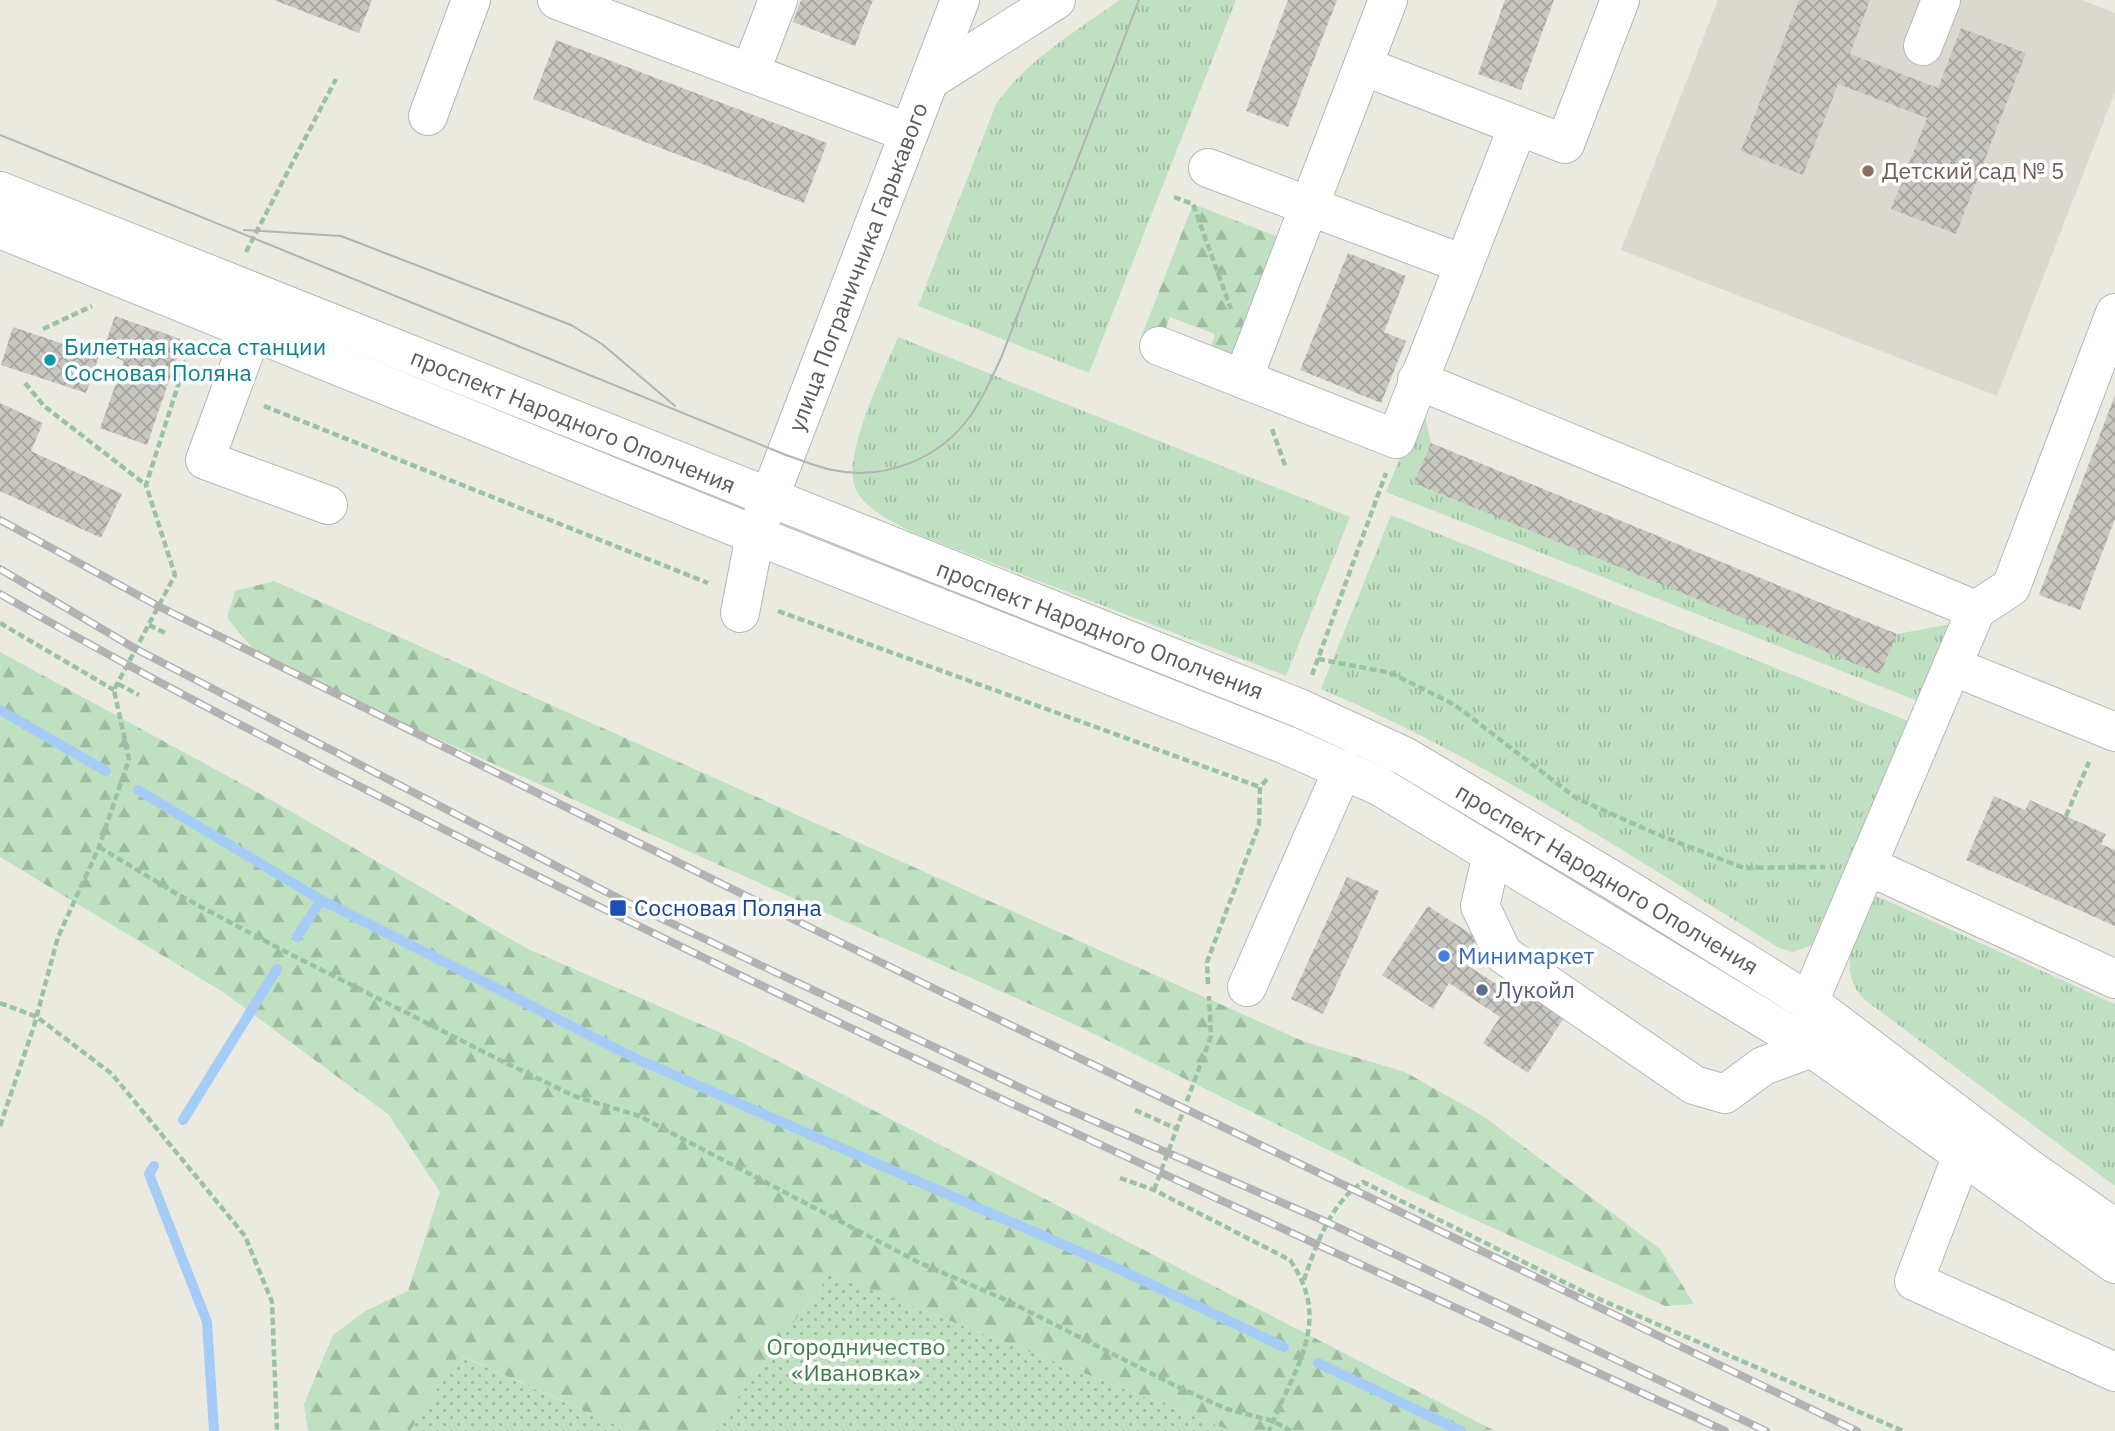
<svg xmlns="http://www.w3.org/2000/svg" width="2115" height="1431" viewBox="0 0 2115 1431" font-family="'IBM Plex Sans',sans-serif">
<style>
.education{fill:#dbd9cf}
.grass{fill:url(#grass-tufts)}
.forest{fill:url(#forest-firs)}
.garden{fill:url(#garden-dots)}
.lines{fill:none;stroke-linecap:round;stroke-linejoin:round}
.stream{stroke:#a5cbf7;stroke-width:10}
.building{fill:url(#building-cross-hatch)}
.minor-casing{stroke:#b3b6ba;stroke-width:40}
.path{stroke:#99c1a8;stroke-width:4.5;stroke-dasharray:7 3.5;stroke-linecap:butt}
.minor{stroke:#fff;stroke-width:38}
.tram{stroke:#b1b2b2;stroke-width:2}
.rail-casing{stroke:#b1b2b2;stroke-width:8}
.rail{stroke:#fff;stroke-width:5;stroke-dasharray:16;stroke-linecap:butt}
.education-dot{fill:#8d6e63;stroke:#fff;stroke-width:2.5}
.culture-dot{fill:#0f9aa8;stroke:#fff;stroke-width:2.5}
.transit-dot{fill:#1a4fb4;stroke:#fff;stroke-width:2.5}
.shop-dot{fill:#3f7fe0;stroke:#fff;stroke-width:2.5}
.service-dot{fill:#5c6f8a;stroke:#fff;stroke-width:2.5}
.labels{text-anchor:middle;stroke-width:7;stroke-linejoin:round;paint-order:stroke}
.education-label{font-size:23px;fill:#785e54;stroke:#fff;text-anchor:start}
.street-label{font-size:23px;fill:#595c60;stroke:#fff}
.culture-label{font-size:23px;fill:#0d838f;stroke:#fff;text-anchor:start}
.transit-label{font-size:23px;fill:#164399;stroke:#fff;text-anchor:start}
.shop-label{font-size:23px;fill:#366cbe;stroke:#fff;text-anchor:start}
.service-label{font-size:23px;fill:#4e5e75;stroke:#fff;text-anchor:start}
.park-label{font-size:23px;fill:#3b7d45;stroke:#fff}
</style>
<defs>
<pattern id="grass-tufts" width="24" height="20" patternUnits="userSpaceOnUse" patternTransform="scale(1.75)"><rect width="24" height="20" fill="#bfe1c2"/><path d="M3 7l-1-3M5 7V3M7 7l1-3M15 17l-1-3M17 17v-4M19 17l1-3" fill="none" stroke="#9ebaa1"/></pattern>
<pattern id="forest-firs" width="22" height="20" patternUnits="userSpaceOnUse" patternTransform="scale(1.75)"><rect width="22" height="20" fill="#bfe1c2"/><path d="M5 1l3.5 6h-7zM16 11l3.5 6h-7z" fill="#9ebaa1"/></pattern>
<pattern id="garden-dots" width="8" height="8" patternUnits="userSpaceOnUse" patternTransform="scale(1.75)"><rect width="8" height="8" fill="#bfe1c2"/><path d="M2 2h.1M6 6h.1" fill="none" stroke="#9ebaa1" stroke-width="1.8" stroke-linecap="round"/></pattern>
<pattern id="building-cross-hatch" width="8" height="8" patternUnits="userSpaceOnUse" patternTransform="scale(1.75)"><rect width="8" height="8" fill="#c8c6c0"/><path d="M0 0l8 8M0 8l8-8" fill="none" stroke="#a5a49f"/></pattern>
</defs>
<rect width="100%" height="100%" fill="#ebeae1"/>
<polygon class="education" points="1718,0 2082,0 2115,13 2115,92 1997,396 1621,250"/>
<g class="grass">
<path d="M 1120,0 L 1236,0 L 1089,373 L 918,306 L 996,104 C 1028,59 1076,31 1120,0 Z"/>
<path d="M 898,337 L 1350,517 L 1286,676 L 914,533 C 895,523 868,511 857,492 C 838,460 885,370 898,337 Z"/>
<polygon points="1422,402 1431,443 1415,483 1880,673 1897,634 1962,622 1928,705 1386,492"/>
<path d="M 1391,515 L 1916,724 L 1819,943 L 1793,952 L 1779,948 C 1630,855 1483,758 1321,689 Z"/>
<path d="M 1872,894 L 2115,1004 L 2115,1186 L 1865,1000 C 1833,968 1859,930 1872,894 Z"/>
</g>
<g class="forest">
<polygon points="1193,204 1281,238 1235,356 1211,346 1215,334 1170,317 1160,342 1142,335"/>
<polygon points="274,581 1305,1042 1405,1072 1483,1116 1660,1249 1694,1304 1665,1306 1407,1189 1076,1025 291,673 259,656 227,618 235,591"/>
<polygon points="0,652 266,797 526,948 739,1041 1495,1431 1231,1431 830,1274 713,1431 629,1431 460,1355 410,1431 308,1431 304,1404 333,1335 365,1311 408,1291 440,1192 389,1115 223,992 0,857"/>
</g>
<g class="garden">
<polygon points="830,1274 1231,1431 713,1431"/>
<polygon points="459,1355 629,1431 410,1431"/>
</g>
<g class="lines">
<g class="stream">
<polyline points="0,710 106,771"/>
<polyline points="138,790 321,900 637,1059 1110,1265 1284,1347"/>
<polyline points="297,937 321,900"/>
<polyline points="183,1120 277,969"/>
<polyline points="154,1166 149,1174 207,1322 214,1431"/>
<polyline points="1318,1363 1461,1431"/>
</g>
</g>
<g class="building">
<polygon points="274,0 372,0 359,33"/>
<polygon points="801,0 873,0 855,46 793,22"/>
<polygon points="1288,0 1337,0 1288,127 1246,111"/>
<polygon points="1505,0 1554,0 1521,90 1478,74"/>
<polygon points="1799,0 1870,0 1850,54 1938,88 1961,28 2026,53 1956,234 1891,209 1927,118 1838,84 1803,175 1741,151"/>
<polygon points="556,40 827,143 804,203 533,99"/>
<polygon points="1348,253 1406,276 1384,332 1406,341 1381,403 1300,370"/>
<polygon points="115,316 183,340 147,445 100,428 124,361 102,353"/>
<polygon points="13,327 99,356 86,393 1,365"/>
<polygon points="2115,395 2115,519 2080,610 2039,595"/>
<polygon points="0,403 43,423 31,451 122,494 101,538 0,491"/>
<polygon points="1431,443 1897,634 1880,674 1414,483"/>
<polygon points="1994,796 2025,810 2030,800 2106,834 2101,844 2115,850 2115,926 1966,860"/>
<polygon points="1347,877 1379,891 1323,1014 1291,999"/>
<polygon points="1428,906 1477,938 1462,962 1515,996 1528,976 1573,1004 1528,1073 1483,1043 1500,1017 1449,983 1433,1009 1382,975"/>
</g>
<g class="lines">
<defs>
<g id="minor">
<polyline points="557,0 909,133"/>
<polyline points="1923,46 1941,0"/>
<polyline points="1363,66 1565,144 1620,0"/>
<polyline points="750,73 778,0"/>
<polyline points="930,80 1056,0"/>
<polyline points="428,116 471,0"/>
<polyline points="1208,168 1463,264"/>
<polyline points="0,191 1299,708 1404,756 1624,887 1809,1002 2031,1170 2115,1228"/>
<polyline points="0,229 755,535 1286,745 1379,786 1812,1048 2115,1264"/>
<polyline points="252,332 205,460 328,505"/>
<polyline points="1159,346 1396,439 1518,126"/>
<polyline points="1243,379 1388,0"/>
<polyline points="1417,380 1976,610 2011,587 2115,313"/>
<polyline points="740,613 755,535 960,0"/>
<polyline points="1952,666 2115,732"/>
<polyline points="1492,854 1480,906 1503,954 1694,1085 1725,1094 1763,1066 1812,1048"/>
<polyline points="1868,866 2115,979"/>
<polyline points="1247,987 1343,769"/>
<polyline points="1809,1002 1976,610"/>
<polyline points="1962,1155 1914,1281 2115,1372"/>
</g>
</defs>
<use href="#minor" class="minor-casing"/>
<g class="path">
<polyline points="1174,197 1193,204 1231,309"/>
<polyline points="246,252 336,79"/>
<polyline points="43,329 92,306"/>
<polyline points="182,374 197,380"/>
<polyline points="25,383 44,406 146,485"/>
<polyline points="264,406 708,583"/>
<polyline points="1272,429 1286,468"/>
<polyline points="778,611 1260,787"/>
<polyline points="0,623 114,690"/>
<polyline points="149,625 167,634"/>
<polyline points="1318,659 1391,673 1455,705 1576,798 1659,835 1744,868 1825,867"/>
<polyline points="1312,675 1386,473"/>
<polyline points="118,684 139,695"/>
<polyline points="2066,816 2089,762"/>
<polyline points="99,847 177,894 284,951 506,1063 574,1096 639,1116 920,1263 1006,1300 1180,1388 1227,1409 1273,1421 1291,1431"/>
<polyline points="1208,984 1207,962 1259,825 1260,787 1268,778"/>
<polyline points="0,1003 37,1017 112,1074 245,1236 272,1302 277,1431"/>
<polyline points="1135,1110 1177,1129"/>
<polyline points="0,1126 34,1026 58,937 99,847 129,759 114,690 175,575 146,485 191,345"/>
<path d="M 1120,1178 L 1154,1190 L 1290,1260 C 1334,1323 1293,1369 1269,1431"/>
<polyline points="1154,1190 1211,1036 1209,996"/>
<path d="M 1304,1280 C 1316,1245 1331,1202 1363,1182 L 1590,1295 L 1903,1431"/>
</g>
<use href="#minor" class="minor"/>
<g class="tram">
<path d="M 0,135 L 786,455 C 801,460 817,467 832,470 C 885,481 940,459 971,415 C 983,398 992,377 1001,358 L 1139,0"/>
<polyline points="244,230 341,236 571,325 602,344 675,406"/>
</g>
<defs>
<g id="rail">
<polyline points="0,520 160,607 931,987 1857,1431"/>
<polyline points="0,569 136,649 622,900 1053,1103 1329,1223 1766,1431"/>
<path d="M 0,594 C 131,669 265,738 400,807 C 835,1029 1281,1227 1725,1431"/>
</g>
</defs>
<use href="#rail" class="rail-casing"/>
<use href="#rail" class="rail"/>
</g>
<circle class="education-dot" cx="1868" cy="171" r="7"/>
<circle class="culture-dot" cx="50" cy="360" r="7"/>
<rect class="transit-dot" x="609" y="899" width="18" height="18" rx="3.5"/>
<circle class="shop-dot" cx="1444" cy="956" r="7"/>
<circle class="service-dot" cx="1482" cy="990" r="7"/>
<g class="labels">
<g class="education-label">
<text x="1882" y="179">Детский сад № 5</text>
</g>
<g class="street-label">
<text transform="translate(858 267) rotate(-69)" y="8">улица Пограничника Гарькавого</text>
<text transform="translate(573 421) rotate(22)" y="8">проспект Народного Ополчения</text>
<text transform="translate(1100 630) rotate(21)" y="8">проспект Народного Ополчения</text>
<text transform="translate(1607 879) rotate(31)" y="8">проспект Народного Ополчения</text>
</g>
<g class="culture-label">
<text x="64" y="355">Билетная касса станции<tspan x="64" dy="26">Сосновая Поляна</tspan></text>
</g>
<g class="transit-label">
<text x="634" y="916">Сосновая Поляна</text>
</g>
<g class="shop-label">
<text x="1458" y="964">Минимаркет</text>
</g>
<g class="service-label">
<text x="1496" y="998">Лукойл</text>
</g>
<g class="park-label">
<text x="856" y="1355">Огородничество<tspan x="856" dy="26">«Ивановка»</tspan></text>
</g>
</g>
</svg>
